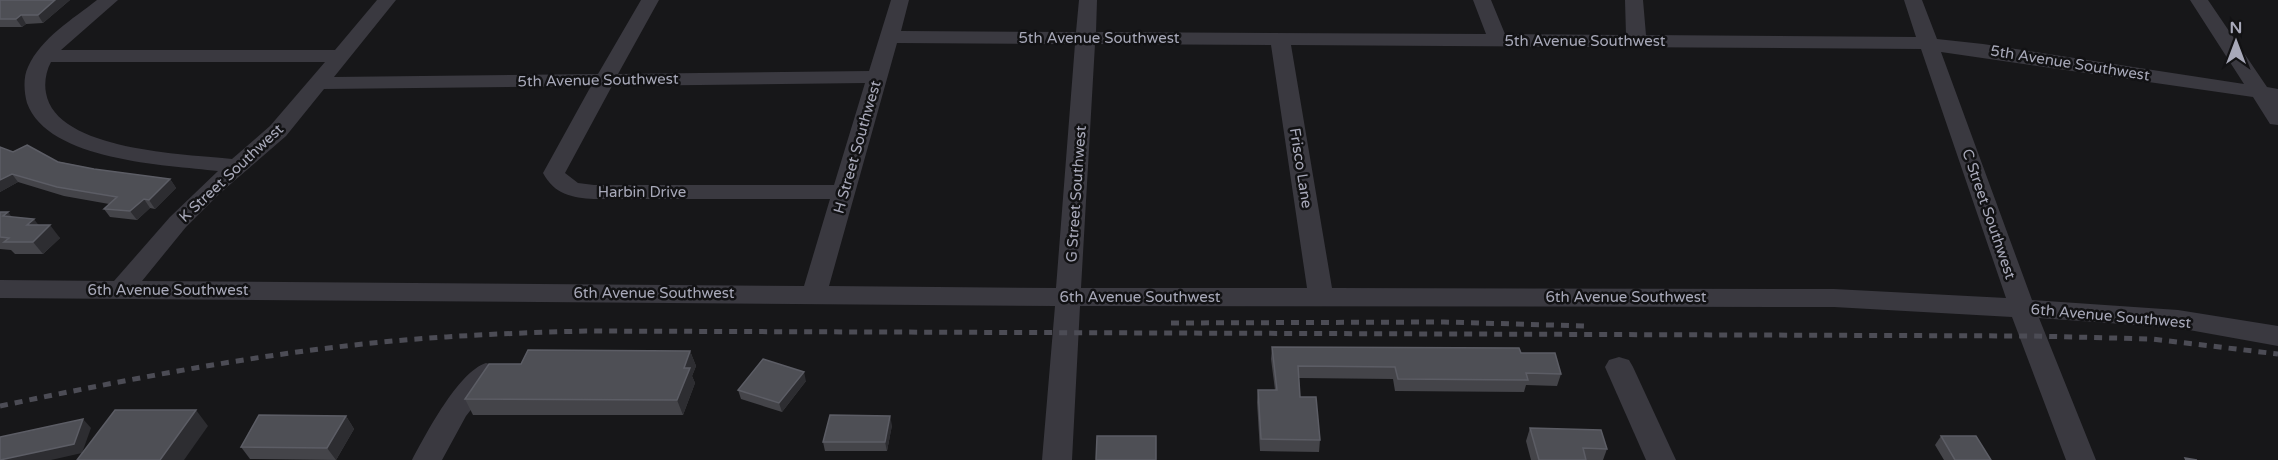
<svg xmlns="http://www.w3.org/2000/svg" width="2278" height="460" viewBox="0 0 2278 460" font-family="'Varela Round',sans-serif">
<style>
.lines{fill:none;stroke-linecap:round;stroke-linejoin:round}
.minor{fill:#3a3940;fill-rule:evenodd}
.rail{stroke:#4c4c55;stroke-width:5;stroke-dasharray:8 7;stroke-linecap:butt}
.wall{fill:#444449}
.shaded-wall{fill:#2d2d31}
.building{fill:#4e4f55;stroke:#5c5d65;stroke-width:1.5}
.labels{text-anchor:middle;stroke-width:5;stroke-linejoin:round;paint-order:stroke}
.street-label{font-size:15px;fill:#a8a9b9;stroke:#121214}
</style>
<rect width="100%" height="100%" fill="#171719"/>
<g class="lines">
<g class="minor">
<path d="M 97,0 L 118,0 L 61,50 L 335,50 L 377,0 L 396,0 L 334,77 L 598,74 L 641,0 L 659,0 L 618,74 L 869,71 L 891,0 L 909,0 L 901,31 L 1076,32 L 1079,0 L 1097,0 L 1096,32 L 1486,34 L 1473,0 L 1491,0 L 1505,34 L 1626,35 L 1625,0 L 1643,0 L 1646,35 L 1916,37 L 1904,0 L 1922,0 L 1937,39 L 1983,44 L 2244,84 L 2190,0 L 2208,0 L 2267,87 L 2278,89 L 2278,125 L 2270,124 L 2253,97 L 1941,52 L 2032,300 L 2178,310 L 2278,326 L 2278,346 L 2178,328 L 2039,318 L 2096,460 L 2066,460 L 2012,317 L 1834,307 L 1080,306 L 1072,460 L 1042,460 L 1055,306 L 0,298 L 0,280 L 114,281 L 170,217 L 218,171 C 166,165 48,161 27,103 C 24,92 23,77 28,67 C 41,38 73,19 97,0 ZM 897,43 L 1075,44 L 1056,288 L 829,286 ZM 1095,44 L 1271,45 L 1307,288 L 1081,288 ZM 1291,45 L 1921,49 L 2006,298 L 1834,289 L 1332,288 ZM 51,62 L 325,62 L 270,126 L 232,159 C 186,154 56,151 46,93 C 44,83 46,71 51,62 ZM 865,83 L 834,185 L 594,185 L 578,183 L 565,173 L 612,86 ZM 591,86 L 543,173 C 554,194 572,198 594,199 L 830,199 L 804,286 L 142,281 L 186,227 L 218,195 L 286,136 L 324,89 Z"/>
<polygon points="1619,357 1629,360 1633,367 1676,460 1646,460 1605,367 1609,360"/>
<path d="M 486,363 L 496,366 L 500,373 L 466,416 L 442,460 L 412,460 C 426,434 458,372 486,363 Z"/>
</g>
<g class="rail">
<polyline points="1171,323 1444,322 1585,326"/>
<path d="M 0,406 C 120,381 241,357 363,344 C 437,336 512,333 586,331 L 2033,336 L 2152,339 L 2278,354"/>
</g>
</g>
<g class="wall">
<polygon points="0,0 70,0 43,23 26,24 22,27 0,27"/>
<polygon points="0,147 13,152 94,169 170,179 176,188 155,209 150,208 137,220 110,217 104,209 109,204 64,196 18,182 0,192"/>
<polygon points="0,212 12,217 39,225 60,238 43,254 15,254 11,250 0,249"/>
<polygon points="1272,347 1521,353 1561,374 1557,386 1526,385 1524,392 1395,391 1393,379 1299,378 1300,397 1320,440 1319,452 1260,451 1257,402 1258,390 1275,390 1271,359"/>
<polygon points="690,351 696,366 692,376 695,383 683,415 473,415 465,399 521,364"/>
<polygon points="806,381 782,412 741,399 738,390"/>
<polygon points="346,416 354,429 336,460 250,459 241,447"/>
<polygon points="892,425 887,451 825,451 823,442"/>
<polygon points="1530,428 1607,449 1603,460 1531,460 1526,441"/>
<polygon points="1941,436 1991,460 1944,460 1935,445"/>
</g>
<g class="shaded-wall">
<polygon points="55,0 70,0 43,23 38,15"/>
<polygon points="21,15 26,24 22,27 16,19"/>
<polygon points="12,174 18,182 0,192 0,180"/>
<polygon points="170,179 176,188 155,209 149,200"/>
<polygon points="144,199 150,208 137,220 130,211"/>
<polygon points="8,212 18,225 3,216"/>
<polygon points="34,219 43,231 27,225"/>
<polygon points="50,225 60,238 43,254 33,242"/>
<polygon points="690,351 696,366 692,376 695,383 683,415 677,400 684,368"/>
<polygon points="804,372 806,381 782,412 779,403"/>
<polygon points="196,410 208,426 184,460 160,460"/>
<polygon points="346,416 354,429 336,460 327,448"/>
<polygon points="890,416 892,425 887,451 885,442"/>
<polygon points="83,419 91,428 82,453 51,460 2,460"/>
</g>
<g class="building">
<polygon points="0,0 55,0 38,15 21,15 16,19 0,19"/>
<polygon points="27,145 58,162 94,169 170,179 149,200 144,199 130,211 104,209 117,197 57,187 12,174 0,180 0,147 13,152"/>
<polygon points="0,212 8,212 3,216 34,219 27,225 50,225 33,242 4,242 9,238 0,237"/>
<polygon points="1272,347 1519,348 1521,353 1555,353 1561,374 1526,373 1528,380 1398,379 1395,367 1298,366 1300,397 1316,397 1320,440 1261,439 1258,390 1277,390"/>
<polygon points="528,350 690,351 684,368 690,368 677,400 465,399 489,364 521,364"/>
<polygon points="763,359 804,372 779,403 738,390"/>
<polygon points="115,410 196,410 160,460 77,460"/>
<polygon points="259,415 346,416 327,448 241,447"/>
<polygon points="830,415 890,416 885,442 823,442"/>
<polygon points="83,419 74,444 0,460 0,437"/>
<polygon points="1530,428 1601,430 1607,449 1583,448 1586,460 1539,460"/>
<polygon points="1097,436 1156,436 1156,460 1096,460"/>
<polygon points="1941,436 1976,436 1991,460 1955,460"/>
<polygon points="2185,458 2197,460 2186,460"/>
</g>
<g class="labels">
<g class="street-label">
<text x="1099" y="43">5th Avenue Southwest</text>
<text x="1585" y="46">5th Avenue Southwest</text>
<text transform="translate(2070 63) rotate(9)" y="5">5th Avenue Southwest</text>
<text transform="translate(598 80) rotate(-1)" y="5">5th Avenue Southwest</text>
<text transform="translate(857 147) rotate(-74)" y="5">H Street Southwest</text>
<text transform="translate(1301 168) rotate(81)" y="5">Frisco Lane</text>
<text transform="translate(231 173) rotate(-43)" y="5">K Street Southwest</text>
<text x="642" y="197">Harbin Drive</text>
<text transform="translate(1076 194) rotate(-86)" y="5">G Street Southwest</text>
<text transform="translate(1989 214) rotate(71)" y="5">C Street Southwest</text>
<text x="168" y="295">6th Avenue Southwest</text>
<text x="654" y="298">6th Avenue Southwest</text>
<text x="1140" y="302">6th Avenue Southwest</text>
<text x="1626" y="302">6th Avenue Southwest</text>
<text transform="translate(2111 316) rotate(5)" y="5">6th Avenue Southwest</text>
</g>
</g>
<g transform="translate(2236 42)" stroke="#121214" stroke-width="4.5" paint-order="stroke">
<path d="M0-4.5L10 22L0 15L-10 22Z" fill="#a8a9b9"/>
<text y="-9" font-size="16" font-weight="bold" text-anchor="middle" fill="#a8a9b9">N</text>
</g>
</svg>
